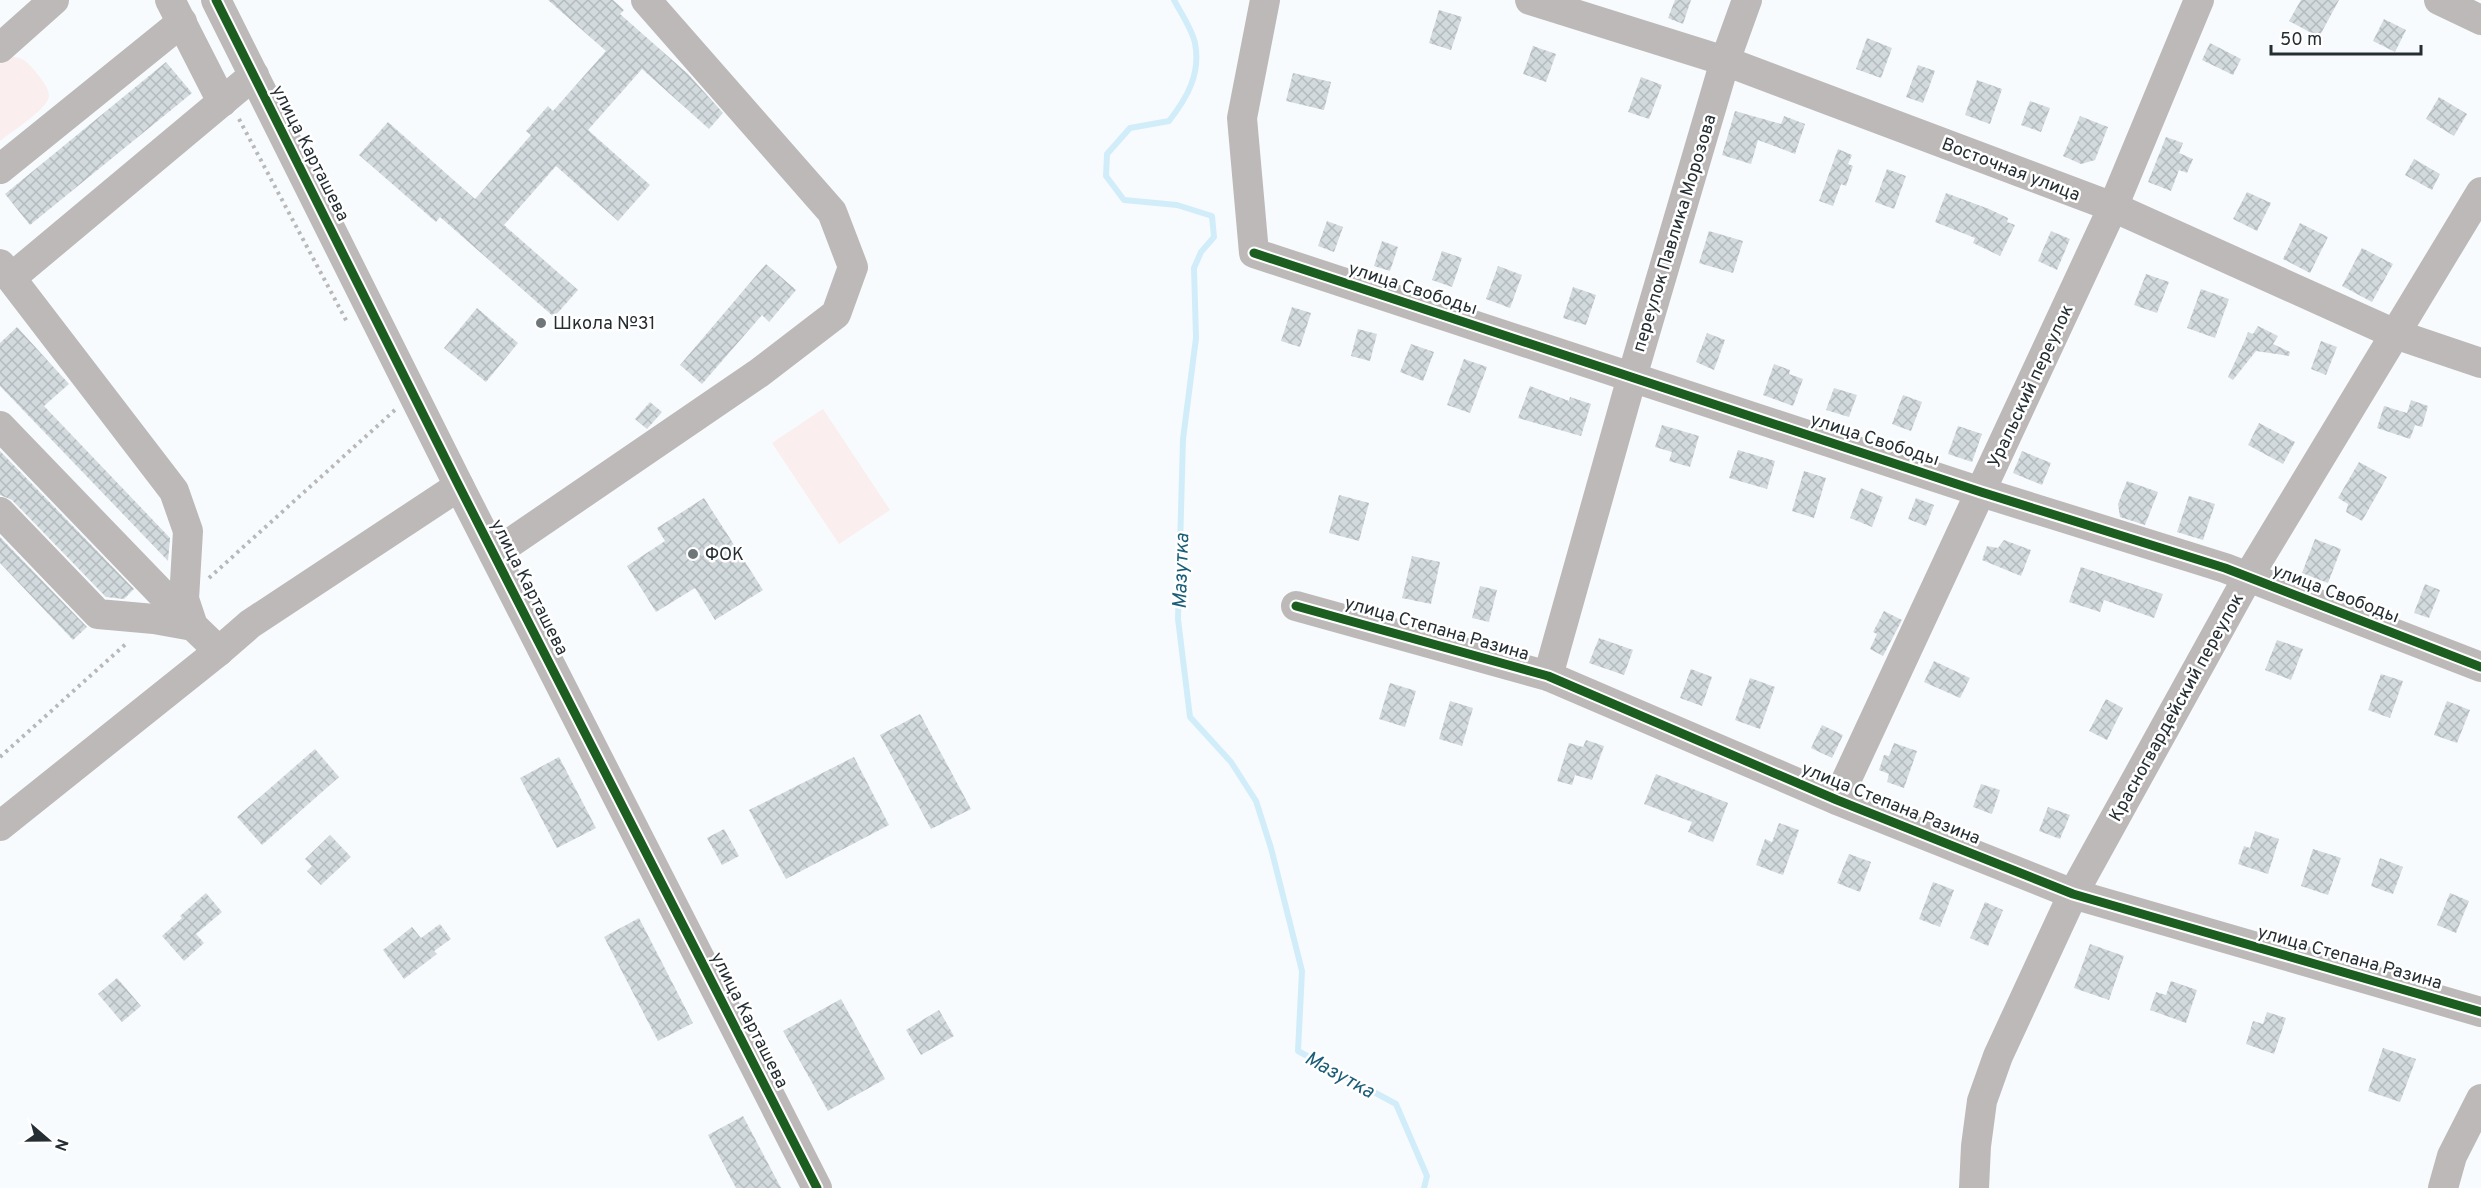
<svg xmlns="http://www.w3.org/2000/svg" width="2481" height="1188" viewBox="0 0 2481 1188" font-family="Overpass,sans-serif">
<style>
.garden{fill:#faeeef}
.lines{fill:none;stroke-linecap:round;stroke-linejoin:round}
.stream{stroke:#d2edfa;stroke-width:6}
.building{fill:url(#building-cross-hatch)}
.path{stroke:#b9b8b8;stroke-width:4;stroke-dasharray:3 4.5;stroke-linecap:butt}
.minor{stroke:#bdb9b9;stroke-width:30}
.cycleway-casing{stroke:#fff;stroke-width:13}
.cycleway{stroke:#1b5e20;stroke-width:9}
.poi-dot{fill:#6f7679;stroke:#fff;stroke-width:2}
.labels{text-anchor:middle;stroke-width:5;stroke-linejoin:round;paint-order:stroke}
.street-label{font-size:18px;fill:#252e32;stroke:#fff}
.poi-label{font-size:18px;fill:#252e32;stroke:#fff;text-anchor:start}
.water-label{font-size:20px;font-style:italic;fill:#1b5e78;stroke:#fff}
</style>
<defs>
<pattern id="building-cross-hatch" width="8" height="8" patternUnits="userSpaceOnUse" patternTransform="scale(1.5)"><rect width="8" height="8" fill="#d2dade"/><path d="M0 0l8 8M0 8l8-8" fill="none" stroke="#b4bbbf"/></pattern>
</defs>
<rect width="100%" height="100%" fill="#f8fbfd"/>
<g class="garden">
<path d="M 12,57 C 23,57 28,63 35,71 C 40,78 49,87 49,96 C 48,109 11,132 0,141 L 0,64 Z"/>
<polygon points="823,409 890,510 839,544 772,443"/>
</g>
<g class="lines">
<path class="stream" d="M 1174,0 C 1181,13 1192,29 1195,43 C 1201,74 1187,98 1169,121 L 1130,128 L 1107,154 L 1106,176 L 1124,200 L 1177,205 L 1212,216 L 1214,237 L 1201,252 L 1194,268 L 1196,338 L 1183,439 L 1178,619 L 1190,717 L 1231,762 L 1256,801 L 1271,848 L 1302,971 L 1298,1051 L 1396,1104 L 1427,1176 L 1424,1188"/>
</g>
<g class="building">
<polygon points="548,0 613,0 624,10 620,14 688,74 723,113 709,129 642,69 588,130 650,185 618,221 556,166 504,225 578,290 554,317 440,217 436,222 359,155 388,122 475,199 531,135 526,131 548,106 553,111 606,51"/>
<polygon points="1675,0 1691,0 1683,24 1668,18"/>
<polygon points="2301,0 2339,0 2319,37 2289,21"/>
<polygon points="1439,10 1462,17 1451,50 1429,43"/>
<polygon points="2384,19 2406,30 2395,52 2373,41"/>
<polygon points="1867,38 1892,48 1881,78 1856,69"/>
<polygon points="2210,43 2241,59 2233,75 2202,60"/>
<polygon points="1533,46 1556,54 1546,82 1523,74"/>
<polygon points="166,62 192,93 30,225 5,194"/>
<polygon points="1918,65 1935,71 1923,103 1906,97"/>
<polygon points="1293,73 1331,82 1324,110 1286,101"/>
<polygon points="1641,77 1662,85 1649,119 1628,112"/>
<polygon points="1977,80 2002,89 1990,124 1965,115"/>
<polygon points="2439,97 2467,114 2454,136 2426,119"/>
<polygon points="2030,101 2050,108 2041,132 2021,125"/>
<polygon points="1735,111 1781,124 1784,116 1805,124 1795,154 1758,140 1751,164 1722,155"/>
<polygon points="2080,116 2108,127 2095,160 2081,164 2063,156"/>
<polygon points="2166,137 2183,143 2179,153 2193,159 2187,173 2179,170 2171,191 2148,182"/>
<polygon points="1838,149 1852,155 1848,164 1853,166 1846,186 1841,184 1833,206 1819,201"/>
<polygon points="2414,159 2440,174 2432,190 2405,175"/>
<polygon points="1887,169 1906,176 1894,209 1875,202"/>
<polygon points="2247,192 2271,203 2257,231 2233,219"/>
<polygon points="1946,193 1989,209 2008,218 2007,222 2015,225 2000,256 1973,243 1975,238 1935,222"/>
<polygon points="1327,221 1343,227 1334,252 1318,246"/>
<polygon points="2300,223 2328,237 2310,273 2283,259"/>
<polygon points="1709,231 1743,241 1733,273 1699,263"/>
<polygon points="2051,231 2070,239 2057,270 2038,261"/>
<polygon points="1382,241 1398,247 1390,271 1374,266"/>
<polygon points="2362,248 2393,264 2372,302 2342,286"/>
<polygon points="1442,251 1462,258 1452,287 1432,280"/>
<polygon points="766,264 796,290 769,322 762,315 702,384 680,365"/>
<polygon points="1498,266 1522,275 1510,308 1486,299"/>
<polygon points="2146,274 2169,282 2157,313 2134,305"/>
<polygon points="1573,287 1596,295 1586,325 1563,318"/>
<polygon points="2201,289 2229,299 2215,338 2187,328"/>
<polygon points="1292,307 1311,313 1300,347 1281,341"/>
<polygon points="477,308 518,343 486,382 444,348"/>
<polygon points="2258,326 2278,336 2273,344 2290,352 2289,356 2256,351 2233,380 2228,377 2245,340 2248,332 2253,334"/>
<polygon points="17,327 69,384 44,406 170,538 168,561 0,386 0,343"/>
<polygon points="1358,329 1377,334 1370,361 1351,356"/>
<polygon points="1707,333 1725,340 1714,370 1696,362"/>
<polygon points="2321,341 2337,347 2326,375 2311,369"/>
<polygon points="1411,344 1434,352 1423,381 1400,372"/>
<polygon points="1464,359 1487,367 1470,413 1447,405"/>
<polygon points="1774,364 1790,370 1789,374 1803,379 1793,406 1763,395"/>
<polygon points="1530,386 1569,401 1570,397 1591,404 1581,436 1518,418"/>
<polygon points="1834,388 1857,395 1849,417 1826,410"/>
<polygon points="1903,395 1922,402 1911,431 1892,424"/>
<polygon points="2411,400 2428,406 2422,427 2415,425 2410,439 2377,428 2384,406 2407,413"/>
<polygon points="650,402 662,412 647,429 635,419"/>
<polygon points="2259,423 2295,442 2283,464 2248,445"/>
<polygon points="1662,425 1699,436 1690,467 1669,461 1672,452 1655,447"/>
<polygon points="1958,426 1982,434 1972,462 1948,454"/>
<polygon points="1738,450 1775,461 1767,489 1729,478"/>
<polygon points="0,451 134,589 124,599 106,597 12,500 0,495"/>
<polygon points="2022,451 2051,463 2042,485 2013,473"/>
<polygon points="2359,462 2387,477 2362,521 2346,512 2348,504 2338,498"/>
<polygon points="1804,471 1826,478 1814,518 1792,511"/>
<polygon points="2127,481 2158,492 2145,525 2120,517 2118,504"/>
<polygon points="1861,488 1883,497 1872,527 1850,518"/>
<polygon points="1339,495 1369,503 1359,541 1329,533"/>
<polygon points="2189,496 2215,504 2203,540 2177,532"/>
<polygon points="704,498 763,590 715,620 695,588 656,612 627,566 665,541 657,528"/>
<polygon points="1916,498 1934,505 1926,526 1908,519"/>
<polygon points="0,537 87,627 73,640 0,563"/>
<polygon points="2315,539 2341,549 2328,583 2302,573"/>
<polygon points="2004,540 2031,550 2021,576 1982,560 1987,546 1998,548"/>
<polygon points="1412,556 1440,562 1431,604 1402,598"/>
<polygon points="2081,567 2163,594 2154,618 2104,600 2100,612 2069,602"/>
<polygon points="2425,584 2440,590 2429,618 2414,613"/>
<polygon points="1480,586 1497,590 1489,622 1472,618"/>
<polygon points="1884,611 1902,620 1883,656 1870,649 1877,634 1873,632"/>
<polygon points="1599,638 1633,650 1624,675 1589,663"/>
<polygon points="2277,640 2303,649 2291,680 2265,670"/>
<polygon points="1934,661 1970,678 1960,698 1924,682"/>
<polygon points="1691,669 1712,677 1702,706 1680,698"/>
<polygon points="2381,674 2403,681 2390,718 2368,710"/>
<polygon points="1750,678 1775,687 1760,729 1735,720"/>
<polygon points="1390,683 1416,691 1405,727 1379,719"/>
<polygon points="2106,699 2123,708 2107,740 2089,731"/>
<polygon points="1450,701 1473,708 1462,746 1439,739"/>
<polygon points="2447,701 2470,710 2457,743 2434,735"/>
<polygon points="920,714 971,809 931,829 880,735"/>
<polygon points="1822,725 1843,735 1832,758 1811,748"/>
<polygon points="1586,740 1604,746 1592,780 1575,775 1572,785 1557,781 1569,743 1583,747"/>
<polygon points="1894,743 1917,751 1904,788 1887,782 1889,774 1879,770 1884,755 1889,756"/>
<polygon points="315,749 339,777 262,845 237,817"/>
<polygon points="559,757 596,828 557,848 520,778"/>
<polygon points="854,757 889,825 786,879 749,810"/>
<polygon points="1656,774 1728,803 1713,842 1688,832 1692,822 1644,804"/>
<polygon points="1981,784 2000,790 1992,814 1973,807"/>
<polygon points="2048,807 2070,815 2060,839 2039,831"/>
<polygon points="1779,823 1799,830 1783,875 1756,865 1765,839 1772,842"/>
<polygon points="724,829 739,856 722,865 707,838"/>
<polygon points="2255,831 2279,839 2268,874 2238,864 2244,846 2250,848"/>
<polygon points="330,835 351,857 321,885 307,871 312,866 305,859"/>
<polygon points="2313,849 2341,858 2328,895 2301,886"/>
<polygon points="1849,854 1871,862 1860,892 1837,883"/>
<polygon points="2380,858 2403,867 2393,894 2371,886"/>
<polygon points="1933,882 1954,890 1940,927 1919,919"/>
<polygon points="206,893 222,912 196,934 204,943 184,961 162,936 182,918 180,916"/>
<polygon points="2450,893 2469,901 2456,933 2437,925"/>
<polygon points="1985,902 2003,910 1988,946 1970,938"/>
<polygon points="639,918 693,1023 658,1041 604,937"/>
<polygon points="440,924 451,939 434,951 437,954 404,979 383,950 412,927 421,938"/>
<polygon points="2090,944 2124,956 2109,1000 2074,988"/>
<polygon points="117,978 141,1006 122,1022 98,994"/>
<polygon points="2171,981 2197,990 2186,1023 2150,1010 2156,992 2166,995"/>
<polygon points="841,999 885,1079 828,1111 783,1031"/>
<polygon points="939,1010 954,1036 921,1055 906,1030"/>
<polygon points="2267,1012 2286,1018 2274,1054 2246,1044 2253,1021 2263,1024"/>
<polygon points="2383,1048 2416,1059 2400,1102 2368,1091"/>
<polygon points="743,1116 781,1188 736,1188 708,1135"/>
</g>
<g class="lines">
<g class="path">
<polyline points="239,119 347,322"/>
<polyline points="209,578 395,410"/>
<polyline points="0,757 128,642"/>
</g>
<g class="minor">
<polyline points="170,0 222,102"/>
<polyline points="216,0 459,486 817,1188"/>
<polyline points="1265,0 1242,118 1254,253 1981,492 2225,568 2481,667"/>
<polyline points="1530,0 1725,61 2113,207 2395,334 2481,363"/>
<polyline points="2439,0 2481,20"/>
<polyline points="0,48 54,0"/>
<polyline points="0,169 182,22"/>
<polyline points="0,264 174,491 188,531 184,599 193,626 219,651"/>
<polyline points="11,278 254,75"/>
<polyline points="0,426 191,624"/>
<polyline points="0,512 98,614 154,619 193,626"/>
<polyline points="494,554 759,373 836,314 853,267 832,212 646,0"/>
<polyline points="1296,606 1548,676 1837,800 2073,894 2481,1012"/>
<polyline points="1548,676 1632,377 1725,61 1747,0"/>
<polyline points="1837,800 2113,207 2199,0"/>
<polyline points="0,826 219,651 250,624 459,486"/>
<polyline points="1974,1188 1976,1146 1982,1101 1998,1056 2073,894 2248,577 2481,192"/>
<polyline points="2443,1188 2452,1156 2481,1099"/>
</g>
<defs>
<g id="cycleway">
<polyline points="216,0 459,486 817,1188"/>
<polyline points="1254,253 1981,492 2225,568 2481,667"/>
<polyline points="1296,606 1548,676 1837,800 2073,894 2481,1012"/>
</g>
</defs>
<use href="#cycleway" class="cycleway-casing"/>
<use href="#cycleway" class="cycleway"/>
</g>
<g class="poi-dot">
<circle cx="541" cy="323" r="6"/>
<circle cx="693" cy="554" r="6"/>
</g>
<g class="labels">
<g class="street-label">
<text transform="translate(311 153) rotate(63)" y="6">улица Карташева</text>
<text transform="translate(2011 169) rotate(21)" y="6">Восточная улица</text>
<text transform="translate(1674 233) rotate(-73)" y="6">переулок Павлика Морозова</text>
<text transform="translate(1413 288) rotate(18)" y="6">улица Свободы</text>
<text transform="translate(2030 386) rotate(-65)" y="6">Уральский переулок</text>
<text transform="translate(1875 439) rotate(18)" y="6">улица Свободы</text>
<text transform="translate(530 587) rotate(63)" y="6">улица Карташева</text>
<text transform="translate(2336 593) rotate(21)" y="6">улица Свободы</text>
<text transform="translate(1437 628) rotate(16)" y="6">улица Степана Разина</text>
<text transform="translate(2176 707) rotate(-61)" y="6">Красногвардейский переулок</text>
<text transform="translate(1891 803) rotate(22)" y="6">улица Степана Разина</text>
<text transform="translate(2350 957) rotate(16)" y="6">улица Степана Разина</text>
<text transform="translate(750 1020) rotate(63)" y="6">улица Карташева</text>
</g>
<g class="poi-label">
<text x="553" y="329">Школа №31</text>
<text x="705" y="560">ФОК</text>
</g>
<g class="water-label">
<text transform="translate(1180 571) rotate(-88)" y="7">Мазутка</text>
<text transform="translate(1340 1074) rotate(29)" y="7">Мазутка</text>
</g>
</g>
<g transform="translate(48 1140) rotate(110)" stroke="#ffffff" stroke-width="4.5" paint-order="stroke">
<path d="M0-4.5L10 22L0 15L-10 22Z" fill="#252e32"/>
<text y="-9" font-size="16" font-weight="bold" text-anchor="middle" fill="#252e32">N</text>
</g>
<path d="M2271 45v9h150v-9" fill="none" stroke="#252e32" stroke-width="3"/>
<text x="2280" y="45" font-size="18" fill="#252e32" stroke="#ffffff" stroke-width="4.5" paint-order="stroke">50 m</text>
</svg>
